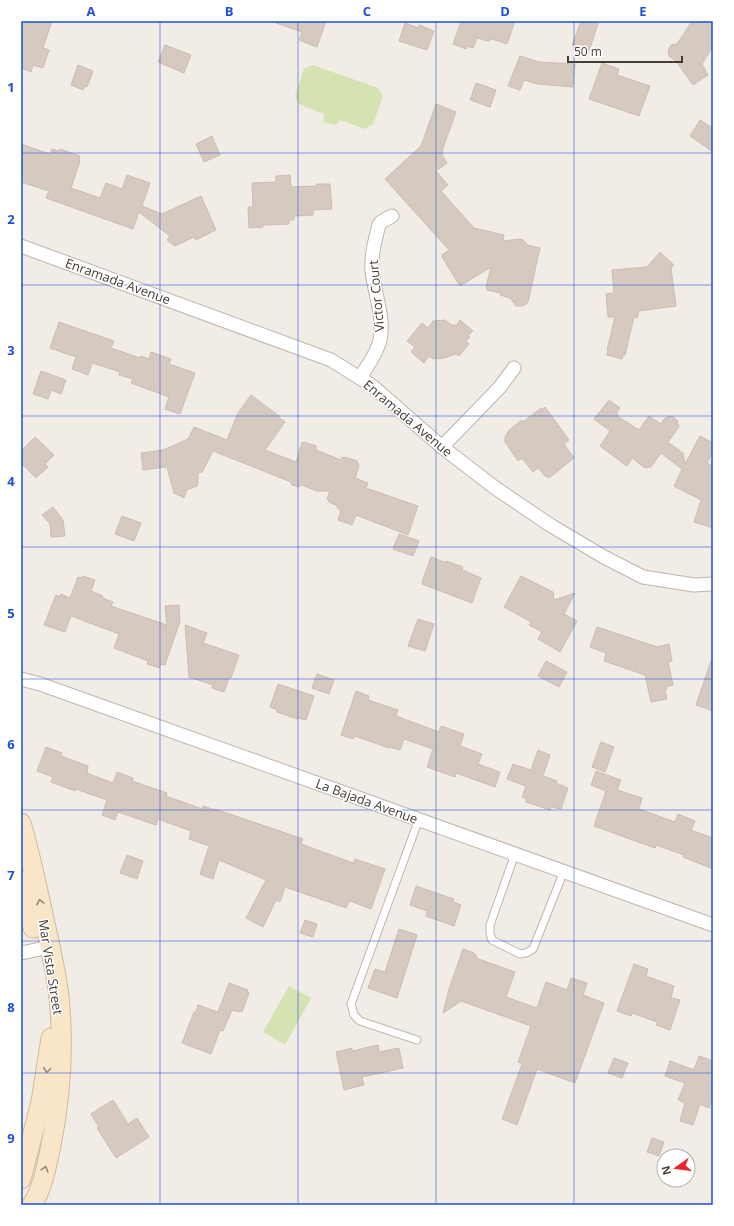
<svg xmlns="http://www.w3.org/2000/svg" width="734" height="1226" viewBox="0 0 734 1226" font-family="'Open Sans',sans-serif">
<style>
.green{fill:#d5e2b2}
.building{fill:#d5c9c0;stroke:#ccbdb1}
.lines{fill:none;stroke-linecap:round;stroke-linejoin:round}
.lane-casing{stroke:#bfb5ad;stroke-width:9}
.street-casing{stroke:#bfb5ad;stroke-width:15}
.secondary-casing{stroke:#d0ba9c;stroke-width:21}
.lane{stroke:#fff;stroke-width:7}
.street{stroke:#fff;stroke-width:13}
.secondary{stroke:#f9e5c8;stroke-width:19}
.oneway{stroke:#958878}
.grid{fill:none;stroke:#1d4ed8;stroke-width:1;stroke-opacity:0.55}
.labels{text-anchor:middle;stroke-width:3;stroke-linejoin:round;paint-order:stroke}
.street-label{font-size:13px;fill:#443c36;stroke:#fff}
.neatline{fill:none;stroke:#1d4ed8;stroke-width:1.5}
.grid-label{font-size:13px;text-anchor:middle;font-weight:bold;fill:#1d4ed8}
</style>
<rect width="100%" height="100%" fill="#f1ece6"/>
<g class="green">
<polygon points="313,65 378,88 383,96 373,124 365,129 340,120 336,125 323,122 324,114 299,104 295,96 304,69"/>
<polygon points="289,986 311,998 285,1045 263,1032"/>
</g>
<g class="building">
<polygon points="21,21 52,21 43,48 49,50 43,68 33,65 31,72 21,68"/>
<polygon points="277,21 326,21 317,47 299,40 302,32 276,23"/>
<polygon points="461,21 515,21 507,44 492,39 488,41 477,38 473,48 467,46 466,49 453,44"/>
<polygon points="581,21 599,21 589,51 572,45"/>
<polygon points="692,21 713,21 713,46 702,64 708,75 693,85 676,61 669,56 668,51 671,45 677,44"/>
<polygon points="405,23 418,28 419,25 434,31 427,50 399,41"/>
<polygon points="165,45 191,55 184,73 158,62"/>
<polygon points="520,56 539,62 575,64 573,87 537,84 524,80 520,90 508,86"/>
<polygon points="602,63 619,69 617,75 650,86 639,116 589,99"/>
<polygon points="78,65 93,71 87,87 85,86 83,90 71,85"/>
<polygon points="476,83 496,90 490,107 470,100"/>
<polygon points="436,104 456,112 442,151 443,151 442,155 447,163 436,171 448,185 441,191 474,228 504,235 503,241 519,239 523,240 528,245 540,248 528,302 525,305 522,306 516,306 510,298 500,295 501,293 487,290 487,287 486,287 491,267 460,286 442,257 442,255 449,250 385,179 421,146"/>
<polygon points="700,120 713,128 713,152 690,136"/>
<polygon points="212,136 220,155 204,162 196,144"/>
<polygon points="21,144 50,154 52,149 58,151 60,149 80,156 79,161 80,161 71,188 100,198 106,183 122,189 127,175 150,183 142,206 162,214 201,196 216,230 196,240 194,237 175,246 167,240 170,236 139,212 133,229 46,198 49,191 21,182"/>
<polygon points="290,175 291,187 317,186 316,184 330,184 332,209 313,210 313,215 294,216 294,220 289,220 289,224 263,225 263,227 249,228 248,207 253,207 252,183 276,182 276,176"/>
<polygon points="660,252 674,265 671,268 676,306 639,311 637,318 634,317 625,355 623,355 622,359 607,355 608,350 607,350 615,317 608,317 606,294 614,293 612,270 647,267"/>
<polygon points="445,320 453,326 454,324 456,326 460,320 473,331 468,336 470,337 466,341 469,344 459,356 456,354 444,358 433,359 429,356 424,363 411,352 415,347 407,341 422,323 428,328 433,321"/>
<polygon points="59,322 114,341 111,348 140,358 141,356 149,359 151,352 171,359 169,364 195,373 180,414 165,409 169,397 131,383 133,379 119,375 120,372 92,363 88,375 72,369 76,357 50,348"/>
<polygon points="41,371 66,380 61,394 51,390 48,399 33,394"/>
<polygon points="251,395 279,416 278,417 285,422 265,450 296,462 302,443 304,442 316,446 316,450 341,460 342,457 345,458 345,457 357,461 359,466 355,478 368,483 366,488 418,506 408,535 356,515 352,525 338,520 341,510 337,508 338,506 329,502 329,500 327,499 330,491 317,491 302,485 299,487 292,485 291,482 213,451 202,472 198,473 198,482 197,486 187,490 184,498 174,493 167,467 143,470 141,453 163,450 188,439 194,427 227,440 238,413"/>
<polygon points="609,400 620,408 616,413 618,414 617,416 639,430 649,416 661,424 665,418 672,416 677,420 679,427 668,442 683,453 685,464 700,436 713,443 713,451 707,463 713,466 713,528 694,522 701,500 674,486 682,469 661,453 651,467 645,468 632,458 627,466 600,446 610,431 594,419"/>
<polygon points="545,407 569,440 564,444 574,458 549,478 548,476 546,477 538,468 533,472 522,458 518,461 505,442 505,437 509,430 522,420 523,422 541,408 542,410"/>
<polygon points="35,437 54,455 45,464 48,467 36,478 21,463 21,451"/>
<polygon points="53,507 63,520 65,536 51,537 50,524 42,515"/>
<polygon points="122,516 141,523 134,541 115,534"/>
<polygon points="399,534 419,541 413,556 393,549"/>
<polygon points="431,557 444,562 446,561 463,567 462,570 481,578 472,603 422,584 423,582 422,582"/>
<polygon points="83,576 95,580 91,591 103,596 102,598 113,602 111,606 167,625 165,606 179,605 180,621 165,665 161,664 159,668 147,664 148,661 114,648 119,634 71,616 65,632 44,625 56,595 60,597 61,594 70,598 78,577 82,578"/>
<polygon points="521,576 553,592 554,600 575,593 564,614 577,621 560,652 538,639 542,632 529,625 531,622 504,607"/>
<polygon points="418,619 434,624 425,651 408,646"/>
<polygon points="185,625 207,633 203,643 239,655 231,678 229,678 224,692 212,688 213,685 189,677"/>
<polygon points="597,627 657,647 669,644 672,661 668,662 673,685 666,687 667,689 665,690 667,699 651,702 645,675 604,661 606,653 590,647"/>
<polygon points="546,661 567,672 559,687 538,676"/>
<polygon points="711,661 713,661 713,711 696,705"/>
<polygon points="317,674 334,680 329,694 312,688"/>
<polygon points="278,684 314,696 306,720 298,718 297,719 277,712 277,710 270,707"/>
<polygon points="356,691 369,696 368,700 398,710 396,716 439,732 441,726 464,734 460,746 482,754 478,764 500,772 495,787 456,773 455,777 427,767 433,749 404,739 400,750 389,747 389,748 355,736 353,739 341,735"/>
<polygon points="601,742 614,747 605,772 592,767"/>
<polygon points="46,747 62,753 61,756 88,766 87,773 113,783 117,772 133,778 132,781 167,793 166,796 202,809 203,806 215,810 215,809 303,839 301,844 353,863 355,859 385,869 371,909 350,901 349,901 346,908 285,887 280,902 276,900 263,927 246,918 266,880 219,860 213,879 202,875 200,874 209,846 189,839 191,831 158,819 156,825 118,812 115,820 102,815 107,800 76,789 75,791 51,782 53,777 37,771"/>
<polygon points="538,750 550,755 543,776 557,781 556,783 568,788 561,809 551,807 550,810 526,802 526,799 522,797 526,786 507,779 513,764 531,770"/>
<polygon points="596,771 621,780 617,790 642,798 639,809 675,822 678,814 695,821 691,830 713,838 713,869 683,857 684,855 656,845 655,848 594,826 606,791 591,785"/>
<polygon points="127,855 143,861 137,879 120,873"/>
<polygon points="416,886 454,899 453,902 461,905 454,926 426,916 427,911 410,905"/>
<polygon points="305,920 317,924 313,937 300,933"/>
<polygon points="399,929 417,935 397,998 368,988 375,969 385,972"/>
<polygon points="463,949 474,953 474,954 477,956 476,958 515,972 506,997 537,1008 546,982 567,990 571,978 587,983 583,995 604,1003 575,1083 537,1069 517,1125 502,1119 522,1064 518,1062 531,1026 461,1001 443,1013 449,989"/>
<polygon points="634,964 648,969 646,976 674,986 671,998 680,1000 670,1030 656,1025 657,1022 632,1013 631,1016 617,1011"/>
<polygon points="229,983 248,990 247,992 249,993 242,1012 239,1011 239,1012 232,1010 223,1031 220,1030 211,1054 182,1043 194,1012 196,1012 198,1005 218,1012"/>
<polygon points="378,1045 379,1052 399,1048 403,1068 362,1077 364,1085 344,1090 336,1052 352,1048 352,1051"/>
<polygon points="699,1056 713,1061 713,1097 709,1108 700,1104 693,1125 680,1121 685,1103 678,1100 685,1083 665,1076 670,1061 694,1070"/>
<polygon points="614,1058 628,1063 622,1078 608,1073"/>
<polygon points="113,1100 128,1124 137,1118 149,1137 116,1158 97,1128 99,1127 91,1114"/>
<polygon points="652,1138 664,1142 659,1156 647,1152"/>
</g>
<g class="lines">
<defs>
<g id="lane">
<polyline points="515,854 490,925 490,933 492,940 520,954 526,953 533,949 564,871"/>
<polyline points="417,1040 360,1021 354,1015 351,1004 419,819"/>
</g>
<g id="street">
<polyline points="21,246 331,360 371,385 442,447 494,487 550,525 604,557 643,577 694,585 713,584"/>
<path d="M 360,378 C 367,366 377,354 380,340 C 385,318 374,293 372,270 C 371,255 375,240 379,225 L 381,222 L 392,216"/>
<polyline points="442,447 500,387 514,368"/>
<polyline points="21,679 40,684 713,925"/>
<polyline points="21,953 50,947"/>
</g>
<g id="secondary">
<path d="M 21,823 C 30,853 36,883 43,914 C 49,942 56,970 59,997 C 64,1047 61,1096 51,1145 C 47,1164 43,1188 32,1205"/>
<polyline points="21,881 33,928"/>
<polyline points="21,1179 41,1102 51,1038"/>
</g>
</defs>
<use href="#lane" class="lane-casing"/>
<use href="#street" class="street-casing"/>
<use href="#secondary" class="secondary-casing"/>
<use href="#lane" class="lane"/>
<use href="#street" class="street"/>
<use href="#secondary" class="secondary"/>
</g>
<defs><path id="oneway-chevron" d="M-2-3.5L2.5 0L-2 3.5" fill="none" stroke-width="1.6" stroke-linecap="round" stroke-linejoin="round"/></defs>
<g class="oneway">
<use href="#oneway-chevron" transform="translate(40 902) rotate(-102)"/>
<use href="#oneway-chevron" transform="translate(47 1070) rotate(98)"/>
<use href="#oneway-chevron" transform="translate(45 1169) rotate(-74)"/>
</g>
<path class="grid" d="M 160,21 L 160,1205M 298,21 L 298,1205M 436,21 L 436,1205M 574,21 L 574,1205M 21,153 L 713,153M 21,285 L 713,285M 21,416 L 713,416M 21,547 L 713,547M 21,679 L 713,679M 21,810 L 713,810M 21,941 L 713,941M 21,1073 L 713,1073"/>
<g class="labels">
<g class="street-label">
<text transform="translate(118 281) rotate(20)" y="5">Enramada Avenue</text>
<text transform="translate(376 296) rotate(-95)" y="5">Victor Court</text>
<text transform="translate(408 418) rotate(40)" y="5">Enramada Avenue</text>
<text transform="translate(367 801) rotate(20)" y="5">La Bajada Avenue</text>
<text transform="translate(51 967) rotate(81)" y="5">Mar Vista Street</text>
</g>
</g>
<rect width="734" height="1226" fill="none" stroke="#ffffff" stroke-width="44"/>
<g transform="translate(676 1168) rotate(256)"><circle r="19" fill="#ffffff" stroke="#b4b1af"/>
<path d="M0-3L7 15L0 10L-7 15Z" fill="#e6282b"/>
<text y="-6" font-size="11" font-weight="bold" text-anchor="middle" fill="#443c36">N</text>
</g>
<path d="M568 56v6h114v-6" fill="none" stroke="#443c36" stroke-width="2"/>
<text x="574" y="56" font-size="12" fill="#443c36" stroke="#ffffff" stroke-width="3" paint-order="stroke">50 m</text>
<rect x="22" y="22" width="690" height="1182" class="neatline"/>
<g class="grid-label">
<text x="91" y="16">A</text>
<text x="229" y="16">B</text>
<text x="367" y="16">C</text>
<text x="505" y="16">D</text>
<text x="643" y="16">E</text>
<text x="11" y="92">1</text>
<text x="11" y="224">2</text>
<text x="11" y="355">3</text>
<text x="11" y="486">4</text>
<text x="11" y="618">5</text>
<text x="11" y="749">6</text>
<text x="11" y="880">7</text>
<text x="11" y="1012">8</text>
<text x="11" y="1143">9</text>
</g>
</svg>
